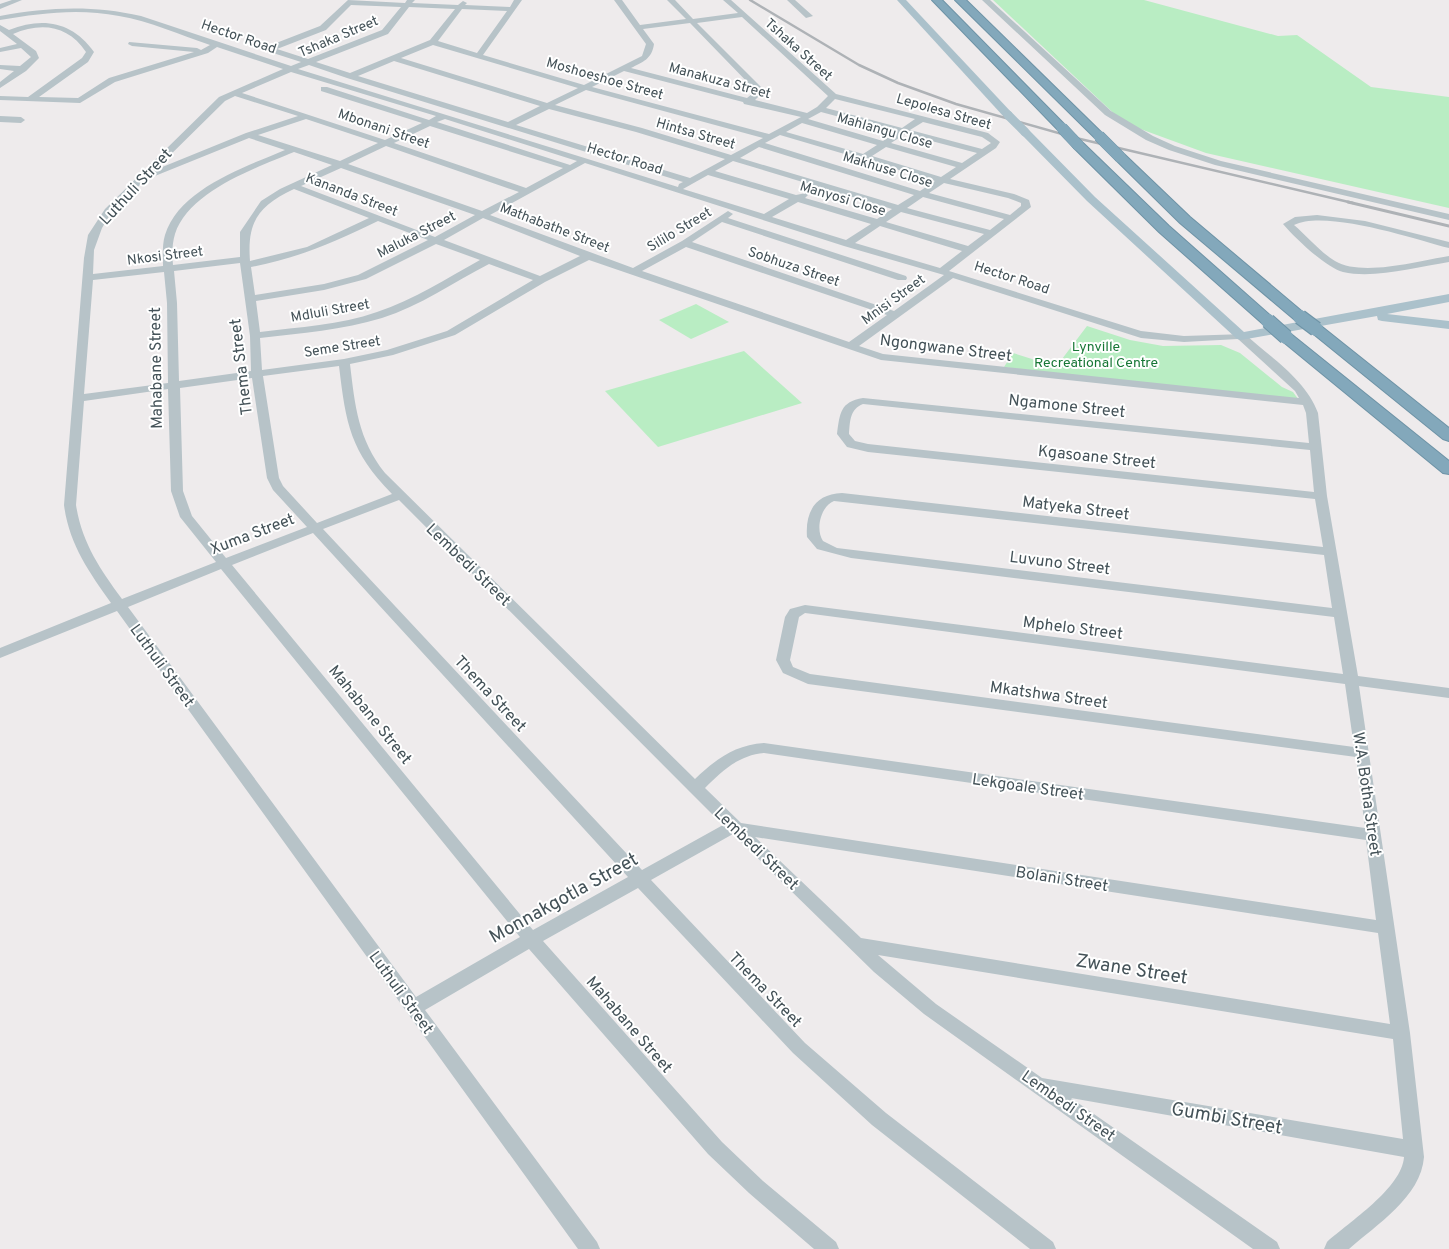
<svg xmlns="http://www.w3.org/2000/svg" width="1449" height="1249" viewBox="0 0 1449 1249" font-family="Overpass,sans-serif">
<style>
.green{fill:#b9edc3}
.lines{fill:none;stroke-linecap:round;stroke-linejoin:round}
.highway-casing{stroke:#6e93a6;stroke-width:2}
.minor{fill:#b7c3c8;fill-rule:evenodd}
.major{fill:#abc1cb;fill-rule:evenodd}
.highway{fill:#83a8bb;fill-rule:evenodd}
.rail-far1{stroke:#aeb2b6;stroke-width:2.5}
.rail{stroke:#aeb2b6;stroke-width:3}
.highway-bridge-far1-casing{stroke:#6e93a6;stroke-width:12;stroke-linecap:butt}
.highway-bridge-casing{stroke:#6e93a6;stroke-width:16;stroke-linecap:butt}
.major-bridge{stroke:#abc1cb;stroke-width:9}
.highway-bridge-far1{stroke:#83a8bb;stroke-width:11}
.highway-bridge{stroke:#83a8bb;stroke-width:14}
.labels{text-anchor:middle;stroke-width:4;stroke-linejoin:round;paint-order:stroke}
.far-street-label{font-size:14px;fill:#445258;stroke:#fff}
.far-park-label{font-size:14px;fill:#177736;stroke:#fff}
.street-label{font-size:16px;fill:#445258;stroke:#fff}
.near-street-label{font-size:19px;fill:#445258;stroke:#fff}
</style>
<rect width="100%" height="100%" fill="#eeebec"/>
<g class="green">
<polygon points="993,0 1144,0 1278,36 1297,35 1371,87 1449,97 1449,208 1206,153 1124,123"/>
<polygon points="696,304 729,322 691,339 659,320"/>
<polygon points="1087,326 1130,340 1163,346 1221,345 1240,353 1282,387 1293,392 1301,403 1004,367 1013,353 1051,365 1059,363"/>
<polygon points="744,351 802,403 658,447 605,391"/>
</g>
<g class="lines">
<defs>
<g id="highway">
<polygon points="932,0 942,0 1066,126 1068,128 1066,130 1058,130"/>
<polygon points="955,0 966,0 1103,134 1105,136 1103,138 1095,138"/>
<polygon points="1078,141 1082,142 1169,226 1273,318 1275,321 1273,324 1263,324 1159,232 1074,148 1072,145 1074,142"/>
<polygon points="1120,153 1124,154 1190,217 1305,314 1307,317 1305,320 1295,320 1180,223 1116,160 1114,157 1116,154"/>
<polygon points="1316,325 1321,326 1449,428 1449,441 1443,439 1311,332 1309,329 1311,326"/>
<polygon points="1286,333 1291,334 1449,461 1449,474 1443,473 1281,340 1279,337 1281,334"/>
</g>
</defs>
<use href="#highway" class="highway-casing"/>
<g class="minor">
<polygon points="12,0 22,0 0,9 0,4"/>
<path d="M 348,0 L 405,3 L 407,0 L 415,0 L 412,3 L 458,5 L 463,1 L 467,3 L 465,5 L 510,7 L 514,0 L 522,0 L 483,55 L 584,85 L 642,56 L 646,44 L 614,0 L 622,0 L 640,25 L 686,19 L 667,0 L 675,0 L 693,19 L 738,13 L 723,0 L 731,0 L 836,94 L 988,133 L 1000,142 L 996,148 L 950,179 L 1014,194 L 1029,200 L 1031,207 L 949,271 L 1141,331 L 1184,336 L 1245,334 C 1270,357 1306,380 1318,413 L 1327,496 L 1358,676 L 1449,688 L 1449,698 L 1359,686 L 1410,1033 L 1424,1157 C 1421,1197 1376,1225 1349,1249 L 1324,1249 L 1327,1242 C 1349,1222 1402,1188 1404,1157 L 1071,1098 L 1277,1242 L 1280,1249 L 1253,1249 L 924,1014 L 874,972 L 733,834 L 651,880 L 805,1043 L 886,1113 L 1053,1242 L 1056,1249 L 1030,1249 L 872,1125 L 793,1053 L 638,888 L 543,941 L 722,1142 L 763,1181 L 836,1242 L 839,1249 L 814,1249 L 749,1193 L 708,1154 L 529,949 L 425,1010 L 597,1242 L 600,1249 L 578,1249 L 117,611 L 0,658 L 0,648 L 111,603 C 89,572 69,544 64,505 L 84,258 L 88,235 L 105,209 L 219,97 L 283,69 L 217,47 L 208,53 L 115,82 L 80,103 L 0,100 L 0,96 L 28,97 L 82,58 L 86,52 C 68,25 41,22 13,34 L 36,51 L 39,58 L 26,71 L 0,88 L 0,82 L 14,71 L 0,69 L 0,65 L 20,66 L 31,57 L 21,48 L 0,52 L 0,48 L 17,44 L 0,31 L 0,25 L 9,30 C 42,17 72,21 94,52 L 88,62 L 39,97 L 78,98 L 109,78 L 194,52 L 132,46 L 128,44 L 129,42 L 197,48 L 201,50 L 210,45 C 180,35 150,21 119,16 C 79,8 40,13 0,20 L 0,16 C 48,7 93,5 141,16 L 291,66 L 301,62 L 270,52 L 271,45 L 320,26 ZM 351,5 L 401,7 L 382,30 L 308,59 L 277,49 L 326,30 ZM 409,7 L 455,9 L 430,40 L 350,73 L 316,62 L 388,34 ZM 462,9 L 507,11 L 477,53 L 438,41 ZM 742,17 L 828,96 L 817,107 L 807,113 L 755,100 L 760,95 L 761,87 L 697,23 ZM 690,23 L 754,89 L 752,94 L 747,98 L 631,68 C 643,62 652,59 654,44 L 643,29 ZM 433,45 L 578,88 L 547,103 L 401,58 ZM 394,61 L 540,106 L 508,122 L 358,76 ZM 309,65 L 347,78 L 683,182 L 679,184 L 678,187 L 298,69 ZM 624,71 L 743,102 L 744,104 L 801,117 L 769,134 L 592,87 ZM 291,72 L 436,116 L 429,120 L 327,87 L 321,87 L 321,91 L 422,123 L 385,140 L 242,93 ZM 586,90 L 763,138 L 731,155 L 642,128 L 555,105 ZM 235,96 L 298,116 L 246,133 L 155,170 L 225,101 ZM 835,99 L 915,119 L 902,128 L 826,108 ZM 549,109 L 636,132 L 725,159 L 690,178 L 516,125 ZM 821,112 L 896,132 L 883,141 L 808,119 ZM 306,119 L 378,143 L 340,161 L 258,135 ZM 445,119 L 577,161 L 570,165 L 437,122 ZM 923,122 L 982,137 L 991,143 L 982,149 L 910,130 ZM 802,123 L 877,145 L 863,154 L 786,132 ZM 430,126 L 563,168 L 526,188 L 394,143 ZM 905,134 L 977,153 L 962,163 L 891,143 ZM 780,135 L 858,158 L 855,161 L 856,163 L 862,163 L 866,160 L 935,181 L 920,191 L 765,143 ZM 249,138 L 285,150 C 245,167 179,189 165,235 C 162,245 163,256 163,266 L 93,274 L 94,250 L 102,228 L 111,213 L 145,180 ZM 386,146 L 519,192 L 482,211 L 348,164 ZM 759,147 L 914,195 L 898,205 L 740,158 ZM 886,147 L 956,167 L 941,177 L 872,156 ZM 294,152 L 332,165 L 280,189 L 261,201 L 240,232 L 240,257 L 173,265 C 172,254 172,244 175,234 C 189,191 256,168 294,152 ZM 733,161 L 892,209 L 877,219 L 805,198 L 808,195 L 806,193 L 796,195 L 715,171 ZM 585,163 L 844,246 L 944,275 L 894,311 L 692,242 L 722,222 L 898,280 L 906,280 L 907,278 L 906,276 L 728,218 L 733,214 L 728,211 L 682,241 L 633,268 L 490,215 ZM 341,168 L 475,215 L 435,237 L 301,186 ZM 708,175 L 789,199 L 764,214 L 683,189 ZM 944,183 L 1008,198 L 1021,203 L 1021,206 L 1010,215 L 929,193 ZM 294,189 L 369,218 L 307,247 L 250,261 C 247,222 258,206 294,189 ZM 923,197 L 1004,219 L 990,230 L 907,208 ZM 798,202 L 871,224 L 846,240 L 772,217 ZM 901,212 L 984,234 L 968,246 L 886,222 ZM 483,218 L 580,256 L 540,276 L 444,240 ZM 378,221 L 428,240 L 358,275 L 324,284 L 255,295 L 251,267 C 299,258 334,242 378,221 ZM 880,226 L 962,251 L 940,268 L 855,243 ZM 436,244 L 480,260 C 447,278 414,300 377,312 C 340,325 299,327 260,332 L 256,301 L 324,290 L 366,279 ZM 686,247 L 887,315 L 849,342 L 642,271 ZM 589,260 L 881,360 L 1303,405 L 1306,413 L 1309,443 L 863,398 C 840,402 840,413 837,434 L 847,447 L 868,452 L 1315,499 L 1323,547 L 842,493 C 816,494 805,511 807,537 L 817,549 L 851,558 L 1334,617 L 1343,674 L 805,605 L 790,609 L 785,617 L 776,660 L 783,673 L 808,684 L 1356,757 L 1365,828 L 764,743 C 735,745 716,759 695,779 L 385,473 C 358,439 355,406 350,364 L 393,355 L 455,335 L 545,282 ZM 240,263 L 250,336 L 251,371 L 179,381 L 177,303 L 174,271 ZM 489,264 L 533,280 L 447,331 L 387,350 L 344,359 L 262,370 L 260,338 C 301,333 343,330 382,318 C 420,306 454,282 489,264 ZM 164,272 L 167,303 L 168,383 L 84,394 L 93,280 ZM 953,278 L 1141,338 L 1184,342 L 1238,339 L 1295,391 L 1299,398 L 883,354 L 859,346 ZM 339,366 C 346,424 350,451 392,494 L 317,523 L 283,486 L 279,478 L 263,376 ZM 252,378 L 267,478 L 273,490 L 307,527 L 226,558 L 192,516 L 183,491 L 180,388 ZM 168,389 L 171,491 L 180,517 L 216,562 L 122,599 C 100,569 82,543 76,505 L 84,401 ZM 863,404 L 1310,450 L 1314,492 L 868,444 L 855,441 L 849,434 C 850,421 850,409 863,404 ZM 399,500 L 690,792 L 723,825 L 642,870 L 323,529 ZM 834,501 L 1324,555 L 1332,608 L 837,548 L 823,541 C 815,529 821,506 834,501 ZM 313,533 L 628,877 L 533,930 L 232,565 ZM 221,569 L 520,937 L 416,997 L 128,607 ZM 805,613 L 1345,684 L 1354,747 L 810,674 L 793,667 L 790,660 L 799,617 ZM 764,753 L 1366,840 L 1376,920 L 741,823 L 705,788 C 722,771 739,755 764,753 ZM 755,837 L 1378,933 L 1390,1024 L 861,938 ZM 878,955 L 1393,1039 L 1403,1139 L 1042,1078 L 936,1004 Z"/>
<polygon points="787,0 795,0 813,16 806,18"/>
<polygon points="982,0 990,0 1111,111 1153,136 1175,146 1221,161 1449,214 1449,220 1215,165 1169,150 1146,140 1105,115"/>
<polygon points="0,116 21,117 25,120 21,123 0,122"/>
<path d="M 1317,215 L 1365,221 L 1449,242 L 1449,248 C 1415,239 1325,209 1294,225 C 1307,236 1320,252 1335,261 C 1362,277 1418,261 1449,256 L 1449,262 C 1417,267 1374,279 1343,272 C 1325,267 1295,238 1283,224 L 1295,217 Z"/>
</g>
<g class="major">
<polygon points="897,0 906,0 1012,113 1012,117 1004,117"/>
<polygon points="1025,129 1029,130 1095,197 1244,332 1449,294 1449,302 1387,314 1449,321 1449,329 1382,321 1378,320 1377,316 1241,340 1237,339 1087,201 1021,134 1021,130"/>
</g>
<use href="#highway" class="highway"/>
<polyline class="rail-far1" points="750,0 859,65 898,83 956,104 1076,138 1353,203"/>
<polyline class="rail" points="1348,202 1449,226"/>
<defs>
<g id="highway-bridge-far1">
<polyline points="1062,128 1078,145"/>
<polyline points="1099,136 1120,157"/>
</g>
<g id="highway-bridge">
<polyline points="1300,317 1316,329"/>
<polyline points="1268,321 1286,337"/>
</g>
</defs>
<use href="#highway-bridge-far1" class="highway-bridge-far1-casing"/>
<use href="#highway-bridge" class="highway-bridge-casing"/>
<polyline class="major-bridge" points="1008,115 1025,132"/>
<use href="#highway-bridge-far1" class="highway-bridge-far1"/>
<use href="#highway-bridge" class="highway-bridge"/>
</g>
<g class="labels">
<g class="far-street-label">
<text transform="translate(239 36) rotate(19)" y="5">Hector Road</text>
<text transform="translate(338 36) rotate(-23)" y="5">Tshaka Street</text>
<text transform="translate(799 49) rotate(42)" y="5">Tshaka Street</text>
<text transform="translate(605 78) rotate(16)" y="5">Moshoeshoe Street</text>
<text transform="translate(720 80) rotate(15)" y="5">Manakuza Street</text>
<text transform="translate(944 111) rotate(16)" y="5">Lepolesa Street</text>
<text transform="translate(384 128) rotate(19)" y="5">Mbonani Street</text>
<text transform="translate(885 130) rotate(16)" y="5">Mahlangu Close</text>
<text transform="translate(696 133) rotate(16)" y="5">Hintsa Street</text>
<text transform="translate(625 158) rotate(17)" y="5">Hector Road</text>
<text transform="translate(888 169) rotate(17)" y="5">Makhuse Close</text>
<text transform="translate(352 194) rotate(21)" y="5">Kananda Street</text>
<text transform="translate(843 198) rotate(17)" y="5">Manyosi Close</text>
<text transform="translate(555 227) rotate(21)" y="5">Mathabathe Street</text>
<text transform="translate(679 229) rotate(-31)" y="5">Sililo Street</text>
<text transform="translate(416 234) rotate(-27)" y="5">Maluka Street</text>
<text transform="translate(165 255) rotate(-7)" y="5">Nkosi Street</text>
<text transform="translate(794 266) rotate(19)" y="5">Sobhuza Street</text>
<text transform="translate(1012 277) rotate(18)" y="5">Hector Road</text>
<text transform="translate(893 299) rotate(-36)" y="5">Mnisi Street</text>
<text transform="translate(330 310) rotate(-10)" y="5">Mdluli Street</text>
<text transform="translate(342 346) rotate(-9)" y="5">Seme Street</text>
</g>
<g class="far-park-label">
<text x="1096" y="351">Lynville<tspan x="1096" dy="16">Recreational Centre</tspan></text>
</g>
<g class="street-label">
<text transform="translate(135 186) rotate(-47)" y="6">Luthuli Street</text>
<text transform="translate(946 347) rotate(7)" y="6">Ngongwane Street</text>
<text transform="translate(240 367) rotate(-97)" y="6">Thema Street</text>
<text transform="translate(155 368) rotate(-91)" y="6">Mahabane Street</text>
<text transform="translate(1067 405) rotate(6)" y="6">Ngamone Street</text>
<text transform="translate(1097 456) rotate(6)" y="6">Kgasoane Street</text>
<text transform="translate(1076 507) rotate(7)" y="6">Matyeka Street</text>
<text transform="translate(252 533) rotate(-21)" y="6">Xuma Street</text>
<text transform="translate(1060 562) rotate(7)" y="6">Luvuno Street</text>
<text transform="translate(469 564) rotate(44)" y="6">Lembedi Street</text>
<text transform="translate(1073 627) rotate(7)" y="6">Mphelo Street</text>
<text transform="translate(163 665) rotate(54)" y="6">Luthuli Street</text>
<text transform="translate(491 693) rotate(47)" y="6">Thema Street</text>
<text transform="translate(1049 694) rotate(8)" y="6">Mkatshwa Street</text>
<text transform="translate(371 714) rotate(51)" y="6">Mahabane Street</text>
<text transform="translate(1028 786) rotate(8)" y="6">Lekgoale Street</text>
<text transform="translate(1368 794) rotate(82)" y="6">W.A. Botha Street</text>
<text transform="translate(757 848) rotate(44)" y="6">Lembedi Street</text>
<text transform="translate(1062 878) rotate(9)" y="6">Bolani Street</text>
<text transform="translate(766 989) rotate(46)" y="6">Thema Street</text>
<text transform="translate(402 992) rotate(54)" y="6">Luthuli Street</text>
<text transform="translate(630 1024) rotate(49)" y="6">Mahabane Street</text>
<text transform="translate(1069 1105) rotate(35)" y="6">Lembedi Street</text>
</g>
<g class="near-street-label">
<text transform="translate(563 897) rotate(-29)" y="7">Monnakgotla Street</text>
<text transform="translate(1132 968) rotate(9)" y="7">Zwane Street</text>
<text transform="translate(1227 1117) rotate(10)" y="7">Gumbi Street</text>
</g>
</g>
</svg>
